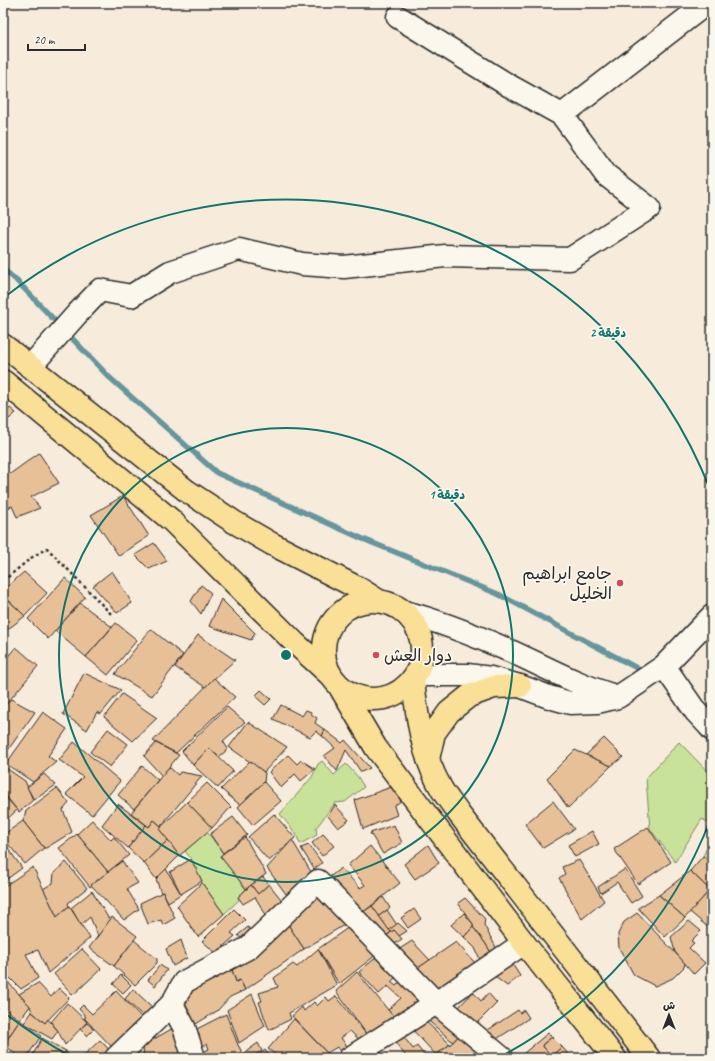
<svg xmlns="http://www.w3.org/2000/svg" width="715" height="1061" viewBox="0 0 715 1061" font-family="Caveat,'Playpen Sans Arabic',sans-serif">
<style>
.green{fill:#c8e299;stroke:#7a8662}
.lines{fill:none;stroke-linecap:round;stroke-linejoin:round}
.stream{stroke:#66959e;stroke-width:5.5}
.building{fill:#e8c098;stroke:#2b2b2b}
.minor-casing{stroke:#2b2b2b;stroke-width:25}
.major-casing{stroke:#2b2b2b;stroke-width:25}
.path{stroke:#2b2b2b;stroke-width:2.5;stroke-dasharray:3 3;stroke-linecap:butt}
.minor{stroke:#fbf7ec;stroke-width:22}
.major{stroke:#fadf96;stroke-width:22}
.ring{fill:none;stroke:#0f766e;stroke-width:2}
.poi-dot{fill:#d1495b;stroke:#fbf7ec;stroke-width:1.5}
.labels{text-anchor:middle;stroke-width:3.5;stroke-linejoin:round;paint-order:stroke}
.poi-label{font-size:17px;fill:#2b2b2b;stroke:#fbf7ec;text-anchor:end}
.centre{fill:#0f766e;stroke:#fbf7ec;stroke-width:2}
.ring-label{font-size:12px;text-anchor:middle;font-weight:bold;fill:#0f766e;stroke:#fbf7ec;stroke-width:3.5;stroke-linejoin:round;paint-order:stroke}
</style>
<rect width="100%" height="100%" fill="#f7ecdb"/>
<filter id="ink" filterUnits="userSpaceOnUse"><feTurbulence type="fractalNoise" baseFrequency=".025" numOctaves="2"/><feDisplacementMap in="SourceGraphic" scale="8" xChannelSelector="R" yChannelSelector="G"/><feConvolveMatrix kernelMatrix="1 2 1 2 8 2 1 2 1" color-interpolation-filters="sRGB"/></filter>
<g filter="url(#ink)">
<g class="green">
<polygon points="679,742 712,776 712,825 702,819 675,862 650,829 646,778"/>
<polygon points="322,761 334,775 346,764 358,777 364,787 345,802 335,803 316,828 317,835 300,844 296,834 280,814 312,777 318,764"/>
<polygon points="207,832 223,853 220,856 246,889 238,897 239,900 224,914 202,883 202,881 191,859 185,851"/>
<polygon points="712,837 712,863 703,856"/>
</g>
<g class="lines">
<g class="stream">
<polyline points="3,269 16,280 61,327"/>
<polyline points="67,333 109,377 217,473 363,539 498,594 646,673"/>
<polyline points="702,733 712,745"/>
</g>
</g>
<g class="building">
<polygon points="10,408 16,413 3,424 3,415"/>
<polygon points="39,453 59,483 31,497 40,508 17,517 12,506 3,510 3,479"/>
<polygon points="123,496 149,536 119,556 91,515"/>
<polygon points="154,543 167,561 149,569 135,555"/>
<polygon points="112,571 132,603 117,613 93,586"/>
<polygon points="24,572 47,593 25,616 3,595 3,590"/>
<polygon points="65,578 85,597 48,639 28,619"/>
<polygon points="201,585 211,593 201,614 191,601"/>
<polygon points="3,595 25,616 3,633"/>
<polygon points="221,599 255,633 251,640 209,626"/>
<polygon points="80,603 112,627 86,657 55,631"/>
<polygon points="116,623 137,640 108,675 86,657"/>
<polygon points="151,629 183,655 152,696 115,674"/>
<polygon points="198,635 235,660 205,687 175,667"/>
<polygon points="16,647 38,666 3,708 3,662"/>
<polygon points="84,673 121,690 101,714 97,712 87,730 63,714"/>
<polygon points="214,678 235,697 176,753 153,741"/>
<polygon points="261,690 271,699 265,705 255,696"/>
<polygon points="122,694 157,718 133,741 104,717"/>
<polygon points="11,699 35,712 3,757 3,708"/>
<polygon points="281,705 302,716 306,710 311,712 311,714 317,718 315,723 325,730 322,736 316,731 310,737 273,719"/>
<polygon points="227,707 245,722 223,741 228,749 219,757 209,748 193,765 182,751"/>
<polygon points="43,712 67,729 48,756 56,762 33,782 6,764"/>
<polygon points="248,722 287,747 264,772 229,747"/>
<polygon points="108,729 128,744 110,767 90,752"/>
<polygon points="325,730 342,743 345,740 370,768 361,772 346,750 337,771 324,756 335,748 322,736"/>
<polygon points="604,738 623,757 611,766 586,755"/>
<polygon points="74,742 120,781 92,815 66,794 83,777 59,760"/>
<polygon points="156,743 179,755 162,776 144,756"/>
<polygon points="209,748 233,771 218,788 193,765"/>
<polygon points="575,750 611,766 568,808 547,778"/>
<polygon points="288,755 297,764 301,760 315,769 301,781 295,774 281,788 269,772"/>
<polygon points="250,761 265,773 264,782 240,805 221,789"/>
<polygon points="3,766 25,781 33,800 19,812 9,800 3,790"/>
<polygon points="142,766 158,780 134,809 118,795"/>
<polygon points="169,767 178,775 180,772 202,776 161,826 154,820 149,827 131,813"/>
<polygon points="44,774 56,785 34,800 27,787"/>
<polygon points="264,782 281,801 253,825 238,807"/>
<polygon points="207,783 231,807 212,828 187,802"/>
<polygon points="394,786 401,801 394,806 397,815 363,829 355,800"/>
<polygon points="57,788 69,803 63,810 72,832 46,848 44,848 23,821 26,811"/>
<polygon points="3,794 17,810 3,823"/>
<polygon points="553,801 574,829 543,848 525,824"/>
<polygon points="187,802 212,828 179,856 159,829"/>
<polygon points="118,804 146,825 128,848 102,825"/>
<polygon points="335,805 349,820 338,828 328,816"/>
<polygon points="274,814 295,838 269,861 248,837"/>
<polygon points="233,817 247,835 223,853 210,834"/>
<polygon points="92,820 111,840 114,837 129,855 108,872 77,834"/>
<polygon points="154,820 162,827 159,829 168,840 144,863 128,848 146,825 149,827"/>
<polygon points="23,821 44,848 25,864 3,838 3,835"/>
<polygon points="394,825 402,843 383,854 370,833"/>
<polygon points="648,827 671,862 638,884 614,849"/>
<polygon points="592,831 599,844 575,857 568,845"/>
<polygon points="77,834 108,872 90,887 59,848"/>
<polygon points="323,834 334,846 322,856 312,843"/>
<polygon points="245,837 266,874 246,889 220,856"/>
<polygon points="168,840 179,856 156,879 144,863"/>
<polygon points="292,840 314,877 286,894 267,868"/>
<polygon points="5,844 22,868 3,882 3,845"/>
<polygon points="309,845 322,863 314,869 301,848"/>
<polygon points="428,845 439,863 415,879 404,864"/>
<polygon points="370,846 400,883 356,918 322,883 341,868 360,888 365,885 348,865"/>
<polygon points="703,856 712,863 712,888 710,890 690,871"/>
<polygon points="191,859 202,881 181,894 170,872"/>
<polygon points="579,860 604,901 582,919 559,878 565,874 562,867"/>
<polygon points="122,861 138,883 127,889 139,909 124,920 91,885"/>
<polygon points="66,862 87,888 68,903 69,906 57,917 43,889 53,883 54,873"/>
<polygon points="33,867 57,917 69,906 90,938 48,973 38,950 26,954 38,978 21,989 8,976 3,940 3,887"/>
<polygon points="166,869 181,894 168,902 163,892 161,893 156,879"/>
<polygon points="625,869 642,896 631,903 617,882 601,893 598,887"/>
<polygon points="690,871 710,890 685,918 659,895"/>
<polygon points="263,877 269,884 258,894 251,885"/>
<polygon points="202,883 224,914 198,937 177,906"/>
<polygon points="269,884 284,903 266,915 255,897 243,904 238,897 251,885 258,894"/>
<polygon points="324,889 354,919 304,949 287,923"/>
<polygon points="710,890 712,892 712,926 710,929 690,912"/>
<polygon points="92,891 110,921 98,936 90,917 81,925 71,908"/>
<polygon points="163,892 175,918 163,925 161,920 148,924 140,903"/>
<polygon points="659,895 685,918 665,937 638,908"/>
<polygon points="383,897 390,908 379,916 372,906"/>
<polygon points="465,898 485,919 484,925 498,951 492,954 485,943 473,927 473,924 458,903"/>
<polygon points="372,906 391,932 380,941 359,915"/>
<polygon points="234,909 245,920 231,933 235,936 216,953 202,941"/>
<polygon points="414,909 421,919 408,928 401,918"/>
<polygon points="387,910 397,925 389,930 379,916"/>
<polygon points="464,913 473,924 473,927 464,937 451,925"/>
<polygon points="637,913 685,963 684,967 673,978 655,986 634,975 619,948 618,934 624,922"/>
<polygon points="112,917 137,936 114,966 89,948"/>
<polygon points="689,921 701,931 691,941 694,943 689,948 705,963 694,974 675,952 671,937"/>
<polygon points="356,922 382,950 339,984 318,949"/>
<polygon points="287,923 304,949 245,990 240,980 236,982 232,970"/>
<polygon points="398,923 407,931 399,936 394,930 391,932 389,930"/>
<polygon points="248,927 255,937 245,944 238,935"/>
<polygon points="473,927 485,943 494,957 483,966 475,948 464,937"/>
<polygon points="394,930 402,939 387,949 380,941"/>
<polygon points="134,940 157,959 157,963 135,985 114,966"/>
<polygon points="181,940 187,958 173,966 166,949"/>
<polygon points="412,941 430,960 418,968 417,971 398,950"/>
<polygon points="456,942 476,964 435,994 418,968"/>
<polygon points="82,949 101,969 73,995 54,974"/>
<polygon points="318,949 337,985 289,1013 291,1019 269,1030 259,1002 262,1001 259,993 278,987 274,978 293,964 297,967"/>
<polygon points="380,954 401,972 391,982 396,986 405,976 426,997 397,1021 388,1010 401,998 388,986 379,994 359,972"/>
<polygon points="511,962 520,976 507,986 495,977"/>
<polygon points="160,965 167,970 155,986 148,980"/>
<polygon points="232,970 236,982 240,980 245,990 230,997 217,1011 191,1027 185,1011 187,988"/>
<polygon points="357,972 397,1021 370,1039 336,991"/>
<polygon points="121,975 131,985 123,993 113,984"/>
<polygon points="6,980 30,1006 20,1020 3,1008 3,986"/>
<polygon points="38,983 51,997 59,988 69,998 45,1023 32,1012 30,1006 19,994"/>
<polygon points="133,989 152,1007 143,1016 125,999"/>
<polygon points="116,991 144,1020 114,1049 84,1018 86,1017 79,1009 83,1005 92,1014"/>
<polygon points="473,992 481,1001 488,993 497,1003 474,1026 457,1009"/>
<polygon points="252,994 265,1026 239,1043 227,1010"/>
<polygon points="336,996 370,1039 365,1045 350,1031 341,1038 351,1052 344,1058 337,1047 327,1053 292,1016 302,1007 304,1011 314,1002 317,1006 326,997 329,1001"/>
<polygon points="67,1003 87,1022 65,1045 58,1031 51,1022"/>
<polygon points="436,1007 462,1032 453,1042 423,1016"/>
<polygon points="3,1008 20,1020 4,1044 3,1043"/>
<polygon points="518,1010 520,1013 524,1010 529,1018 492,1042 482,1034"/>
<polygon points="32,1012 45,1023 48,1019 58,1031 52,1039 24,1023"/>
<polygon points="226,1014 238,1045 243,1054 258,1043 262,1051 250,1058 201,1058 199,1054 209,1049 207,1044 198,1049 191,1032"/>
<polygon points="422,1018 450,1044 436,1055 411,1028"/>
<polygon points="294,1019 327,1053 322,1058 274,1058 276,1055 268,1049"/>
<polygon points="20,1020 41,1036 26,1058 20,1058 4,1044"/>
<polygon points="87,1023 94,1029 87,1036 80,1029"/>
<polygon points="175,1027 188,1058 156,1058 155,1056 151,1058 144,1058 143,1047 147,1043"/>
<polygon points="462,1032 487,1054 482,1058 437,1058 436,1055 453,1042"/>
<polygon points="401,1033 413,1049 417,1046 424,1055 420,1058 407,1058 393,1039"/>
<polygon points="548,1033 552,1037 542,1045 553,1058 518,1058"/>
<polygon points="552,1037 562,1047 551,1056 542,1045"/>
<polygon points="42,1038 66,1051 62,1058 31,1058"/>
<polygon points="100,1040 115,1056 112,1058 81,1058"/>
<polygon points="562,1047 572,1058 553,1058 551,1056"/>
<polygon points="265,1050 271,1058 256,1058"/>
<polygon points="66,1051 70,1058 62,1058"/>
<polygon points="3,1052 11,1058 3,1058"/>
</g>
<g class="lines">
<defs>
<g id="minor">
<polyline points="562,115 707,3"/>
<polyline points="30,367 77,314 100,290 131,296 170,272 239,249 302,264 344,267 445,256 570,259 649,208 606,175 562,115 508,85 398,17"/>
<path d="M 404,612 C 440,621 474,635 508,650 C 544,666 577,685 615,696"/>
<polyline points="664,666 696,712 712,729"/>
<polyline points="416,675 467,675 491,678 520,686 549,697 570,703 597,702 618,697 664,666 712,616"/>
<polyline points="172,1004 184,982 248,948 318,881 436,1003 502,1058"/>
<polyline points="116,1058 172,1004 184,1027 194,1058"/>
<polyline points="350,1058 436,1003 524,943"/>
</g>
<g id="major">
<polyline points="3,345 187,491 234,522 272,544 360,589 379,601"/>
<polyline points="3,381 171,520 295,643 330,675"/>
<circle cx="373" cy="650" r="49"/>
<path d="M 413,680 C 417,717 422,755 441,788 C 446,797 453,805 459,814 L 649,1058"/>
<polyline points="341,689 376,748 524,943 615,1058"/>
<polyline points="428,759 434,733 449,712 469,696 494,687 520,686"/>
</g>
</defs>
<use href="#minor" class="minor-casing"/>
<use href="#major" class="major-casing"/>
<polyline class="path" points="3,581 31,558 47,548 113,616"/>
<use href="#minor" class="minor"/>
<use href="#major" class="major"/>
</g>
</g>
<g class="ring">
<circle cx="286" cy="655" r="227"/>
<path d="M711 818A455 455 0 0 1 500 1057M72 1057A455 455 0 0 1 6 1014M6 296A455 455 0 0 1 711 492"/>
</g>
<g class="poi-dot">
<circle cx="620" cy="583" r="4"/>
<circle cx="376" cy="655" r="4"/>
</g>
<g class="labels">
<g class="poi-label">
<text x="612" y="579">جامع ابراهيم<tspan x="612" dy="20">الخليل</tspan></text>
<text x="384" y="661" text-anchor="start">دوار العش</text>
</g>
</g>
<circle cx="286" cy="655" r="6" class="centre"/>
<g class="ring-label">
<text x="608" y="337">2 دقيقة</text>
<text x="447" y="499">1 دقيقة</text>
</g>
<rect width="715" height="1061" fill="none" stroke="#fbf7ec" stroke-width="16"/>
<rect x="8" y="8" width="699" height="1045" fill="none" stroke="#2b2b2b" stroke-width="1.5" filter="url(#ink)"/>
<g transform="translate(669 1015)" stroke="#fbf7ec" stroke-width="3" paint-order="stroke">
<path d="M0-3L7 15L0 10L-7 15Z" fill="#2b2b2b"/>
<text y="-6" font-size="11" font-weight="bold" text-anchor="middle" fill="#2b2b2b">ش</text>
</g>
<path d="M28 44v6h57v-6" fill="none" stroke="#2b2b2b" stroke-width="2"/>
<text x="34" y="44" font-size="12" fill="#2b2b2b" stroke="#fbf7ec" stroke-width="3" paint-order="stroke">20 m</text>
</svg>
